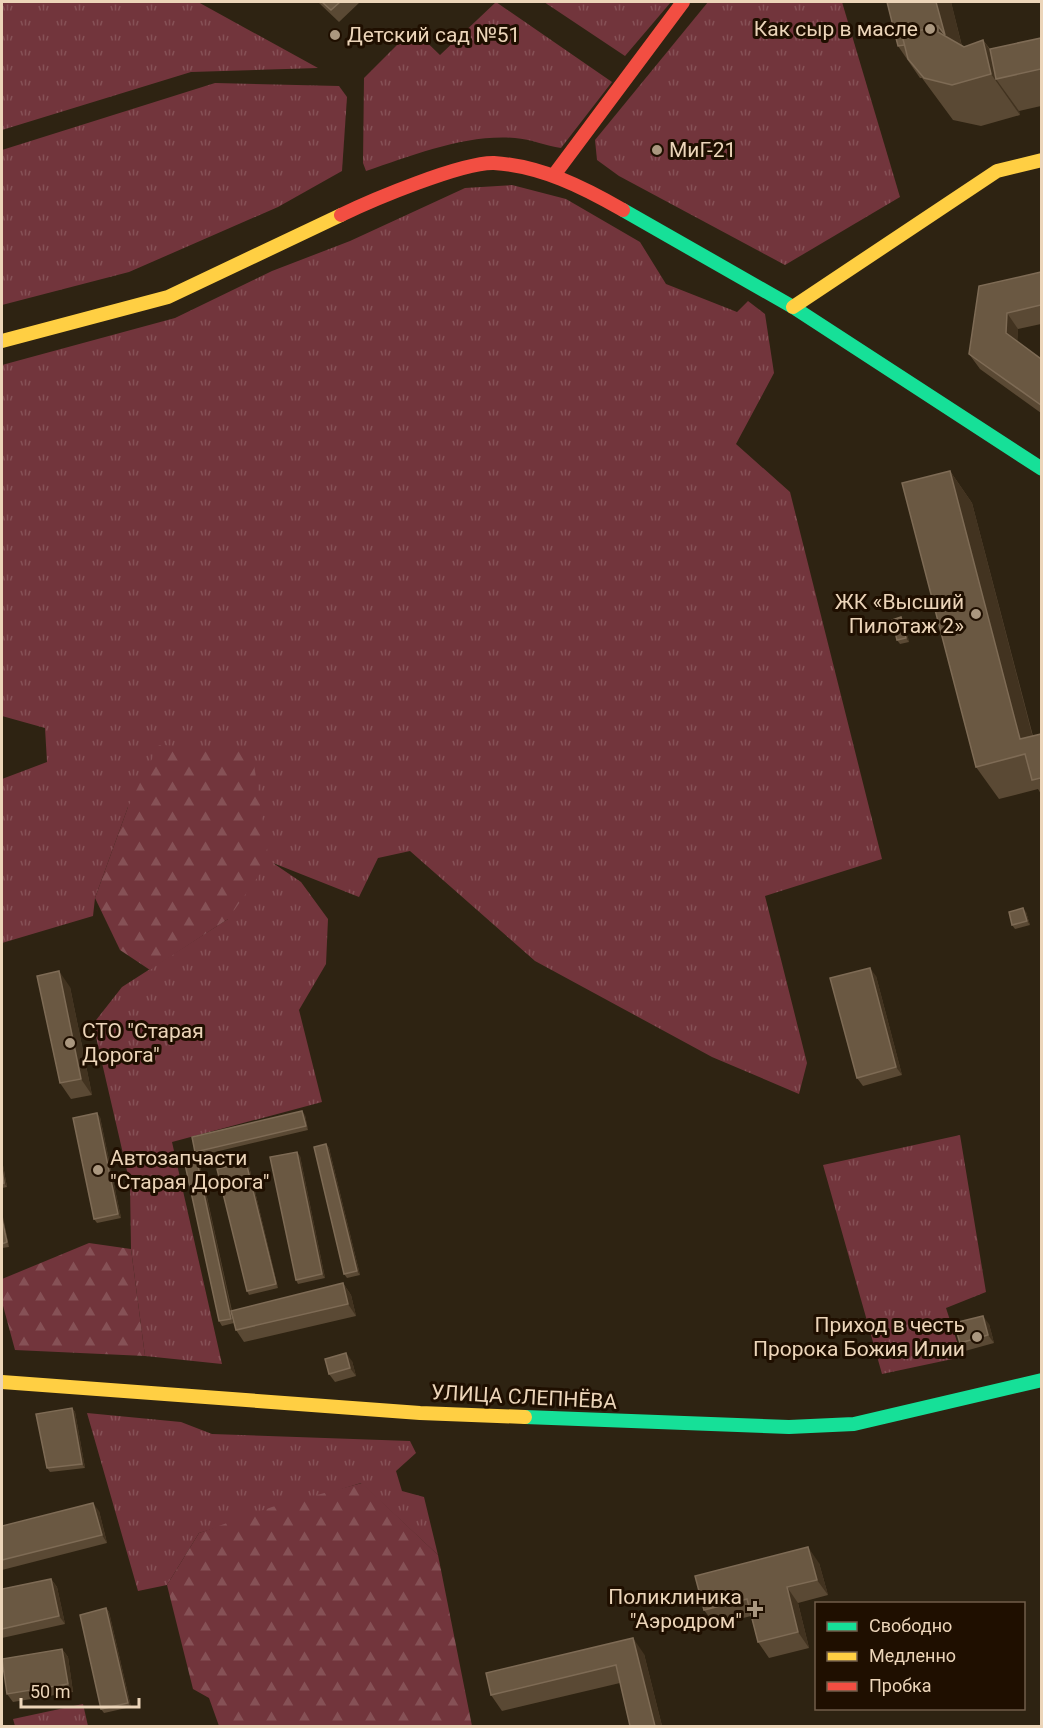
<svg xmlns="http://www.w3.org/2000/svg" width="1043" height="1728" viewBox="0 0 1043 1728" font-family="Roboto,sans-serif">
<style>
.grass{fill:url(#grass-tufts)}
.forest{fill:url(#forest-firs)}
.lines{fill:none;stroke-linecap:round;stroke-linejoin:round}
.fast{stroke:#16e098;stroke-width:14}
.slow{stroke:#ffcf43;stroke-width:14}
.jam{stroke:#f24e42;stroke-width:14}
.wall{fill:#5a4934}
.shaded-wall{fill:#423320}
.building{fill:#6a5842;stroke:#7e6b55;stroke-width:1.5}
.poi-dot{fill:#aa977f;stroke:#1f0f00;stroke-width:2}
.labels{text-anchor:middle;stroke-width:6;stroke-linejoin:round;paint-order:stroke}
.poi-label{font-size:21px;fill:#ecd5b9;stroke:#1f0f00;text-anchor:end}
.street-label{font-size:21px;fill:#ecd5b9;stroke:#1f0f00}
</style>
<defs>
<pattern id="grass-tufts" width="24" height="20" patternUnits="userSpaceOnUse" patternTransform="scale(1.5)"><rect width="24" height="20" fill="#72353c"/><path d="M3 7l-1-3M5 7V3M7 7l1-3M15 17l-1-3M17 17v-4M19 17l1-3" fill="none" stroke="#865156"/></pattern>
<pattern id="forest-firs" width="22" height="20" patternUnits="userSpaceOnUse" patternTransform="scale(1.5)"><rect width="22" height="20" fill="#72353c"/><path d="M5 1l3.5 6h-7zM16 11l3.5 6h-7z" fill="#865156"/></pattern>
</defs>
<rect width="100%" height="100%" fill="#2e2312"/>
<g class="grass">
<polygon points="2,2 198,2 318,68 191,72 2,130"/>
<path d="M 496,2 L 612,82 L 561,148 C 546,146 531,139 515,138 C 465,134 414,155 366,171 L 363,163 L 364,78 L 413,29 L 440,55 Z"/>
<polygon points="544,2 671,2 625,56"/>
<polygon points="708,2 842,2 900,197 785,265 619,176 597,160 595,140"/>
<polygon points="215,83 339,86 347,97 342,171 278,207 129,272 2,305 2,150"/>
<polygon points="512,185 566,199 640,242 666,284 737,312 748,301 765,314 774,373 736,444 790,492 882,859 765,896 807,1063 799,1094 712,1057 535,961 410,851 378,858 359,897 273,863 301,882 328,919 326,964 299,1010 322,1102 172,1142 222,1364 145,1356 131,1249 130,1184 93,1024 122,987 228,919 128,807 95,898 93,916 2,943 2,779 47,762 45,728 2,716 2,365 175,318 272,271 350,241 465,188"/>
<polygon points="960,1135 986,1292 946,1308 962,1357 882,1374 823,1165"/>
<polygon points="87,1413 181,1422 212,1434 410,1441 416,1453 396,1471 402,1491 424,1497 438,1555 361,1483 199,1533 167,1585 138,1591"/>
<polygon points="83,1704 88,1726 15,1726 13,1719"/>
</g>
<g class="forest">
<polygon points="159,745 252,752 269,861 228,919 150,970 120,950 95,898 128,807"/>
<polygon points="89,1243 131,1249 145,1356 15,1350 2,1302 2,1279"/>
<polygon points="362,1483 438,1555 472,1726 219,1726 209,1698 193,1689 167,1585 199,1533 272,1507"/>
</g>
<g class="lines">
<g class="fast">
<polyline points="623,210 793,307 1042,469"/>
<polyline points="525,1417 789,1427 854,1424 1042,1380"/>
</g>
<g class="slow">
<polyline points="793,307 997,171 1042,160"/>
<polyline points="2,341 168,297 341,215"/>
<polyline points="2,1382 420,1413 525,1417"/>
</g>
<g class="jam">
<polyline points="554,175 683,2"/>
<path d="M 341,215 C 372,200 462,162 494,163 C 541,166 583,187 623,210"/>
</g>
</g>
<g class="wall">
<polygon points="318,2 360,2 339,22"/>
<polygon points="951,2 962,46 964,47 983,40 990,49 1041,38 1041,106 1019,111 1020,115 981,126 953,120 922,78 920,78 898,46"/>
<polygon points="1041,272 1041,324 1018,329 1017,342 1041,359 1041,413 980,369 969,354"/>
<polygon points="950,471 972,503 1033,736 1041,734 1041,794 1038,789 999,799 976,767"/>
<polygon points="904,621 909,642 900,644 897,640"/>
<polygon points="1026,912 1030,925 1015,929 1012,925"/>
<polygon points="876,976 902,1075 863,1086 857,1078"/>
<polygon points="70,987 92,1095 71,1099 60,1083"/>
<polygon points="305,1115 308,1130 198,1156 232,1311 343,1283 351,1295 356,1316 244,1342 236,1330 234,1323 222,1326 219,1321 195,1152"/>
<polygon points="100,1117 121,1218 97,1223 94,1219"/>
<polygon points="326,1144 329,1148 360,1275 347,1278 344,1274"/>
<polygon points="300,1156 325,1278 298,1284 296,1280"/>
<polygon points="2,1160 7,1187 2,1188"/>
<polygon points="249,1166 278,1288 249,1295 247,1291"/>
<polygon points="2,1212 9,1247 2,1248"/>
<polygon points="989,1324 994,1343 965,1351 960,1343"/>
<polygon points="352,1361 356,1376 335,1382 329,1374"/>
<polygon points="72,1408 75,1412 85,1468 50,1472 47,1468"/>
<polygon points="99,1511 107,1543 2,1570 2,1526"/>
<polygon points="819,1563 828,1595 798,1603 809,1648 769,1658 758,1642 751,1616 715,1625 704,1610"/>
<polygon points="51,1579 57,1587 65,1624 2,1638 2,1589"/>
<polygon points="106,1608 109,1612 131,1707 104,1713 101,1709"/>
<polygon points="62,1649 68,1657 73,1692 13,1702 7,1694"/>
<polygon points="644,1654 662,1726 630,1726 620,1683 502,1711 491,1695"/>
</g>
<g class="shaded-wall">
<polygon points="936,2 951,2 967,67 945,35"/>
<polygon points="938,26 967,67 938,32"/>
<polygon points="983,40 1008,76 996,79 1019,111 1020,115 991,74"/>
<polygon points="1007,313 1018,329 1017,349 1006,333"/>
<polygon points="950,471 972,503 1041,769 1020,739"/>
<polygon points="901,617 904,621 909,642 906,638"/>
<polygon points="1023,908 1026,912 1030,925 1027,921"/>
<polygon points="870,968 876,976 902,1075 896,1067"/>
<polygon points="59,971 70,987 92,1095 81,1079"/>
<polygon points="302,1111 305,1115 308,1130 306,1126"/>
<polygon points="97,1113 100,1117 121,1218 118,1214"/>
<polygon points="326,1144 329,1148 360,1275 357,1271"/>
<polygon points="195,1152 198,1156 234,1323 231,1319"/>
<polygon points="297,1152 300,1156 325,1278 322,1274"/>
<polygon points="2,1160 7,1187 4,1183 2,1169"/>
<polygon points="246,1162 249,1166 278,1288 276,1284"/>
<polygon points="2,1212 2,1213 9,1247 7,1242 2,1219"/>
<polygon points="343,1283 351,1295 356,1316 348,1304"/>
<polygon points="983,1316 989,1324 994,1343 988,1335"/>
<polygon points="346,1353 352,1361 356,1376 350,1368"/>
<polygon points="72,1408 75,1412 85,1468 82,1464"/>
<polygon points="93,1503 99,1511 107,1543 102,1535"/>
<polygon points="808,1547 819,1563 828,1595 817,1580"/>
<polygon points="51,1579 57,1587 65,1624 59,1616"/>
<polygon points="787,1587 798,1603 809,1648 798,1632"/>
<polygon points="106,1608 109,1612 131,1707 128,1703"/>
<polygon points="633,1638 644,1654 662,1726 655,1726"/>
<polygon points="62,1649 68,1657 73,1692 68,1684"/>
</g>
<g class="building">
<polygon points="322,2 340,2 331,10"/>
<polygon points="887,2 936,2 945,35 938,26 902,35 905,45 898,46"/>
<polygon points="938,26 938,32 964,47 983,40 991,74 952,85 924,78 908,59 902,35"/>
<polygon points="1041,38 1041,69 996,79 990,49"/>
<polygon points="1041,272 1041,305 1007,313 1006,333 1041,359 1041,405 969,354 979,286"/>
<polygon points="950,471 1020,739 1041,734 1041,778 1032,780 1025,754 976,767 902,483"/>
<polygon points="901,617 906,638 897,640 892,620"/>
<polygon points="1023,908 1027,921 1012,925 1009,912"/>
<polygon points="870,968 896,1067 857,1078 830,978"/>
<polygon points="59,971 81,1079 60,1083 37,976"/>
<polygon points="302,1111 306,1126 195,1152 231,1319 219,1321 183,1155 195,1152 192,1137"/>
<polygon points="97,1113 118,1214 94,1219 73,1118"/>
<polygon points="326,1144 357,1271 344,1274 314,1147"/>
<polygon points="297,1152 322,1274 296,1280 270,1157"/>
<polygon points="246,1162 276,1284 247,1291 217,1169"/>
<polygon points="2,1169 4,1183 2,1184"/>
<polygon points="2,1219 7,1242 2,1244"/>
<polygon points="343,1283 348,1304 236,1330 231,1311"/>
<polygon points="983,1316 988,1335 960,1343 954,1323"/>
<polygon points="346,1353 350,1368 329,1374 325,1359"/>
<polygon points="72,1408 82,1464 47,1468 36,1414"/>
<polygon points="93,1503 102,1535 2,1560 2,1526"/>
<polygon points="808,1547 817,1580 787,1587 798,1632 758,1642 747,1599 704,1610 695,1576"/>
<polygon points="51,1579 59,1616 2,1629 2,1589"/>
<polygon points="106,1608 128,1703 101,1709 80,1615"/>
<polygon points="633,1638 655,1726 630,1726 616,1665 491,1695 486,1673"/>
<polygon points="62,1649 68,1684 7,1694 2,1659"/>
</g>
<g class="poi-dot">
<circle cx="930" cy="29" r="6"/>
<circle cx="335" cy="35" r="6"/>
<circle cx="657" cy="150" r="6"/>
<circle cx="976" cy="614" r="6"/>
<circle cx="70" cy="1043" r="6"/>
<circle cx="98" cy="1170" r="6"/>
<circle cx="977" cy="1337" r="6"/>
<path d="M752 1600h6v6h6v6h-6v6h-6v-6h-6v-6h6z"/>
</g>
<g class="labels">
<g class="poi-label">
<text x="918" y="36">Как сыр в масле</text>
<text x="347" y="42" text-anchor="start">Детский сад №51</text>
<text x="669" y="157" text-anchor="start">МиГ-21</text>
<text x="964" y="609">ЖК «Высший<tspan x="964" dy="24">Пилотаж 2»</tspan></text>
<text x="82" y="1038" text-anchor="start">СТО "Старая<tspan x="82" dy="24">Дорога"</tspan></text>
<text x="110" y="1165" text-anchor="start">Автозапчасти<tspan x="110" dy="24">"Старая Дорога"</tspan></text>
<text x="965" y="1332">Приход в честь<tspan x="965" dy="24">Пророка Божия Илии</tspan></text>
<text x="742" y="1604">Поликлиника<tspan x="742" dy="24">"Аэродром"</tspan></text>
</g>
<g class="street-label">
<text transform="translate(524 1397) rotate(3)" y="7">УЛИЦА СЛЕПНЁВА</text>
</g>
</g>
<rect width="1043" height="1728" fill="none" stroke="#ecd5b9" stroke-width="6"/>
<rect x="815" y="1602" width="210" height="108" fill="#1f0f00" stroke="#715e4a" stroke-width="1.5"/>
<rect x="827" y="1622" width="30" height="9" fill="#16e098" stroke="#715e4a" stroke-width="1.5"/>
<text x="869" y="1632" font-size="18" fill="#ecd5b9">Свободно</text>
<rect x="827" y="1652" width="30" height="9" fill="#ffcf43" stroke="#715e4a" stroke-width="1.5"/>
<text x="869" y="1662" font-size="18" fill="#ecd5b9">Медленно</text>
<rect x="827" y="1682" width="30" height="9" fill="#f24e42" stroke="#715e4a" stroke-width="1.5"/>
<text x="869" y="1692" font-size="18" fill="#ecd5b9">Пробка</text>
<path d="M21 1698v9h118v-9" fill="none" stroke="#ecd5b9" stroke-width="3"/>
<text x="30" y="1698" font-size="18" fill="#ecd5b9" stroke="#1f0f00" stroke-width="4.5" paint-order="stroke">50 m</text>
</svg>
